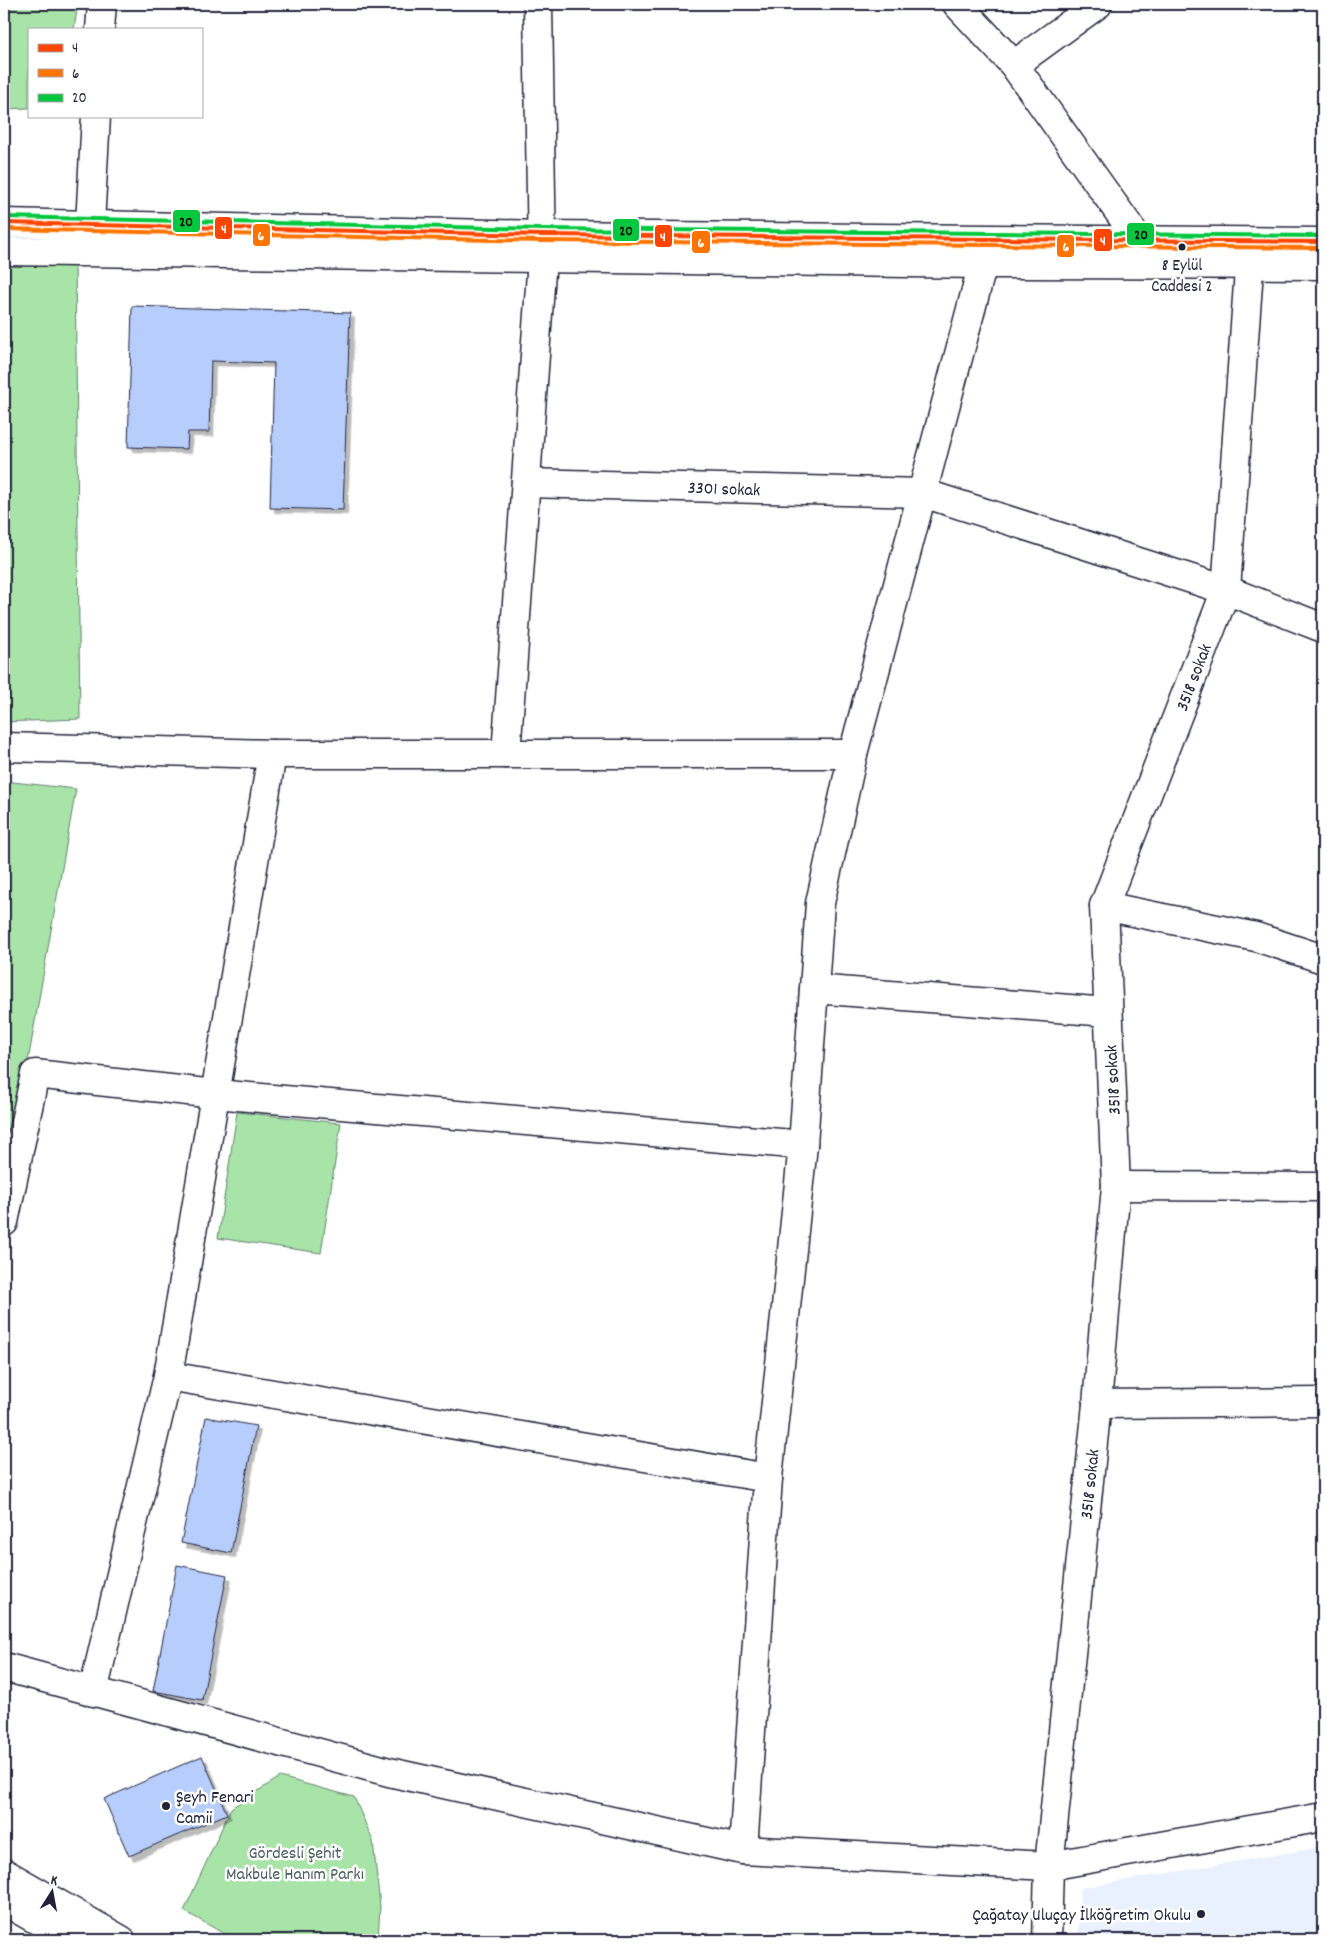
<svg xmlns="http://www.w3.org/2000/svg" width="1327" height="1944" viewBox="0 0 1327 1944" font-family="Dekko,sans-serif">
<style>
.built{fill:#e9f0fe}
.green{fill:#a8e3a8;stroke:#658272}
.building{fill:#b7cefc;stroke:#22223b;filter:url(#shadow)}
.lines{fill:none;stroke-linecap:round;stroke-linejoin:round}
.minor-casing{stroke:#22223b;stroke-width:31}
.major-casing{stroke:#22223b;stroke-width:31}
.minor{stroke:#fff;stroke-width:28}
.major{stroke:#fff;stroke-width:28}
.bus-1-casing{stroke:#fff;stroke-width:8}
.bus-2-casing{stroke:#fff;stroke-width:8}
.bus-3-casing{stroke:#fff;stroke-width:8}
.bus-1{stroke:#ff4500;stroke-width:4}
.bus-2{stroke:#ff7300;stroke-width:4}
.bus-3{stroke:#06c73d;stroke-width:4}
.bus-dot{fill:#22223b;stroke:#fff;stroke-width:2}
.labels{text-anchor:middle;stroke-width:5;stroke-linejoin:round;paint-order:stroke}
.bus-label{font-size:17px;fill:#22223b;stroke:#fff}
.street-label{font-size:18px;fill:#22223b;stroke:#fff}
.poi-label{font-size:18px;fill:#22223b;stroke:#fff;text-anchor:start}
.park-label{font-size:18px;fill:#4a5c5c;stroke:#fff}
.line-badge{stroke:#fff;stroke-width:2}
.badge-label{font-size:14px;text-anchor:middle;font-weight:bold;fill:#fff}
.pale-badge-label{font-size:14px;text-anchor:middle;font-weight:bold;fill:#111}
</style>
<defs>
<filter id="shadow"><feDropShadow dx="4.5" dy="4.5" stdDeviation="0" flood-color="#0004"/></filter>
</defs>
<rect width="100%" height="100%" fill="#fff"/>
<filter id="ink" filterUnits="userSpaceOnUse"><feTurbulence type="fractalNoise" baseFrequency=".02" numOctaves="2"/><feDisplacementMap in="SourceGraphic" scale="10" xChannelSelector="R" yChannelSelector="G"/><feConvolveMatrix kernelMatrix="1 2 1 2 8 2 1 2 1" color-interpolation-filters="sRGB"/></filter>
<g filter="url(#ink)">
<polygon class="built" points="1323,1847 1323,1940 1078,1940 1080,1888"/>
<g class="green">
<polygon points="4,4 78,4 74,29 29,29 29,108 4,109"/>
<polygon points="75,257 80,719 4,722 4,258"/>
<polygon points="4,781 76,789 24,1084 4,1181"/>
<polygon points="237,1112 341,1123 321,1253 218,1238"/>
<polygon points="280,1777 354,1797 373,1841 380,1906 378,1940 235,1940 184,1911 231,1808"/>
</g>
<g class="building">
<polygon points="132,306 350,313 343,510 270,508 274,363 211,361 209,432 188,432 187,449 128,447"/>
<polygon points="206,1417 256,1426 231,1553 181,1543"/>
<polygon points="177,1565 227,1575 202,1700 153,1691"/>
<polygon points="202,1756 227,1814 129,1856 104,1799"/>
</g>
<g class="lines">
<defs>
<g id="minor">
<polyline points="957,4 1014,65 1151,257"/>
<polyline points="100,29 102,4"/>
<polyline points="1014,65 1098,4"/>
<polyline points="90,224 96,116"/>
<polyline points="526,483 923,493 1226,590 1323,628"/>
<polyline points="4,747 272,754 853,754"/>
<polyline points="506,754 542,259 538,4"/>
<polyline points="1104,906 1256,937 1323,959"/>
<polyline points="814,989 1108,1012"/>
<polyline points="1116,1186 1323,1187"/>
<polyline points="4,1222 35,1074 215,1094 803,1145"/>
<polyline points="168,1376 768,1478"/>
<polyline points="1097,1404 1323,1402"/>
<polyline points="4,1667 389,1772 743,1850 1049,1866 1323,1817"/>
<polyline points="93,1692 168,1376 272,754"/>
<polyline points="743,1850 768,1478 803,1145 820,903 853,754 989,241"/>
<polyline points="1047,1940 1049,1866 1097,1404 1116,1186 1104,906 1226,590 1251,242"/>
</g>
<g id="major">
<polyline points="4,223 542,235 1323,242"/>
<polyline points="4,251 983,264 1323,265"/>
<polyline points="4,1873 121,1940"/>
<polyline points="4,1901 72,1940"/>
</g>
</defs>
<use href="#minor" class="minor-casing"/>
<use href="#major" class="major-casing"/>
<use href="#minor" class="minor"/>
<use href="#major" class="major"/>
<defs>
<polyline id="bus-1" points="4,223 542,235 1323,242"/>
<polyline id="bus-2" points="4,229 542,241 1323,248"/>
<polyline id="bus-3" points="4,217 542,229 1323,236"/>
</defs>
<use href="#bus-1" class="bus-1-casing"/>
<use href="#bus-2" class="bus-2-casing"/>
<use href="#bus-3" class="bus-3-casing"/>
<use href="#bus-1" class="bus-1"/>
<use href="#bus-2" class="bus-2"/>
<use href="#bus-3" class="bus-3"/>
</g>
</g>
<g class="bus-dot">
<circle cx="1182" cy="247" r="4.5"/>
<circle cx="166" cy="1806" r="5"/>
<circle cx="1201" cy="1914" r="5"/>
</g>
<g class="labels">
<g class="bus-label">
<text x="1182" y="270">8 Eylül<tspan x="1182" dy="21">Caddesi 2</tspan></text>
</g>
<g class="street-label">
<text transform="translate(724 488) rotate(2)" y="6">3301 sokak</text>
<text transform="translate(1193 677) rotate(-69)" y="6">3518 sokak</text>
<text transform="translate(1112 1080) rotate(-93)" y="6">3518 sokak</text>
<text transform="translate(1089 1484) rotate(-84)" y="6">3518 sokak</text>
</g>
<g class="poi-label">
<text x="176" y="1802">Şeyh Fenari<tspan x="176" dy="21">Camii</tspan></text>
<text x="1191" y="1920" text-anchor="end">Çağatay Uluçay İlköğretim Okulu</text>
</g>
<g class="park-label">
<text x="295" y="1858">Gördesli Şehit<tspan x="295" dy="21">Makbule Hanım Parkı</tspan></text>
</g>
</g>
<g class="line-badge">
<rect x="172" y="209" width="29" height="24" rx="5" fill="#06c73d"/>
<rect x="214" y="216" width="19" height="24" rx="5" fill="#ff4500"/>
<rect x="612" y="218" width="28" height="24" rx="5" fill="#06c73d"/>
<rect x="1126" y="222" width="29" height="24" rx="5" fill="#06c73d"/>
<rect x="252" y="223" width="19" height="24" rx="5" fill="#ff7300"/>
<rect x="654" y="224" width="19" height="24" rx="5" fill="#ff4500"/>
<rect x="1093" y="228" width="20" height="24" rx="5" fill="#ff4500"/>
<rect x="691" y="230" width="20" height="24" rx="5" fill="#ff7300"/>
<rect x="1056" y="234" width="19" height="24" rx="5" fill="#ff7300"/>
</g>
<g class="badge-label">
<text x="224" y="233">4</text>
<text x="261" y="240">6</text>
<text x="663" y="241">4</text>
<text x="1103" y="245">4</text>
<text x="701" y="247">6</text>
<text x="1066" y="251">6</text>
</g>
<g class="pale-badge-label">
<text x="186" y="226">20</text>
<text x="626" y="235">20</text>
<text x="1141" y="239">20</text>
</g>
<rect width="1327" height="1944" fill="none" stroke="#fff" stroke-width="20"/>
<rect x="10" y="10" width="1307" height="1924" fill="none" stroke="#22223b" stroke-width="2" filter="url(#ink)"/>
<rect x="28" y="28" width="175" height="90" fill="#ffffff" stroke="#a7a7b1"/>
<rect x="38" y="44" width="25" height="8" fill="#ff4500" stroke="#a7a7b1"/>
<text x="72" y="52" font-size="15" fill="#22223b">4</text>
<rect x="38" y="69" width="25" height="8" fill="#ff7300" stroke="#a7a7b1"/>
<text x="72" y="78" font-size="15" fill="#22223b">6</text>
<rect x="38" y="94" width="25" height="8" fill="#06c73d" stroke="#a7a7b1"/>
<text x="72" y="102" font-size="15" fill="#22223b">20</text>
<g transform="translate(52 1892) rotate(11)" stroke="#ffffff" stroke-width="4" paint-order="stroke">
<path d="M0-4L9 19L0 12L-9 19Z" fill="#22223b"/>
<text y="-8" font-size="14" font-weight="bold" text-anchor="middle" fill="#22223b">K</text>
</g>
</svg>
